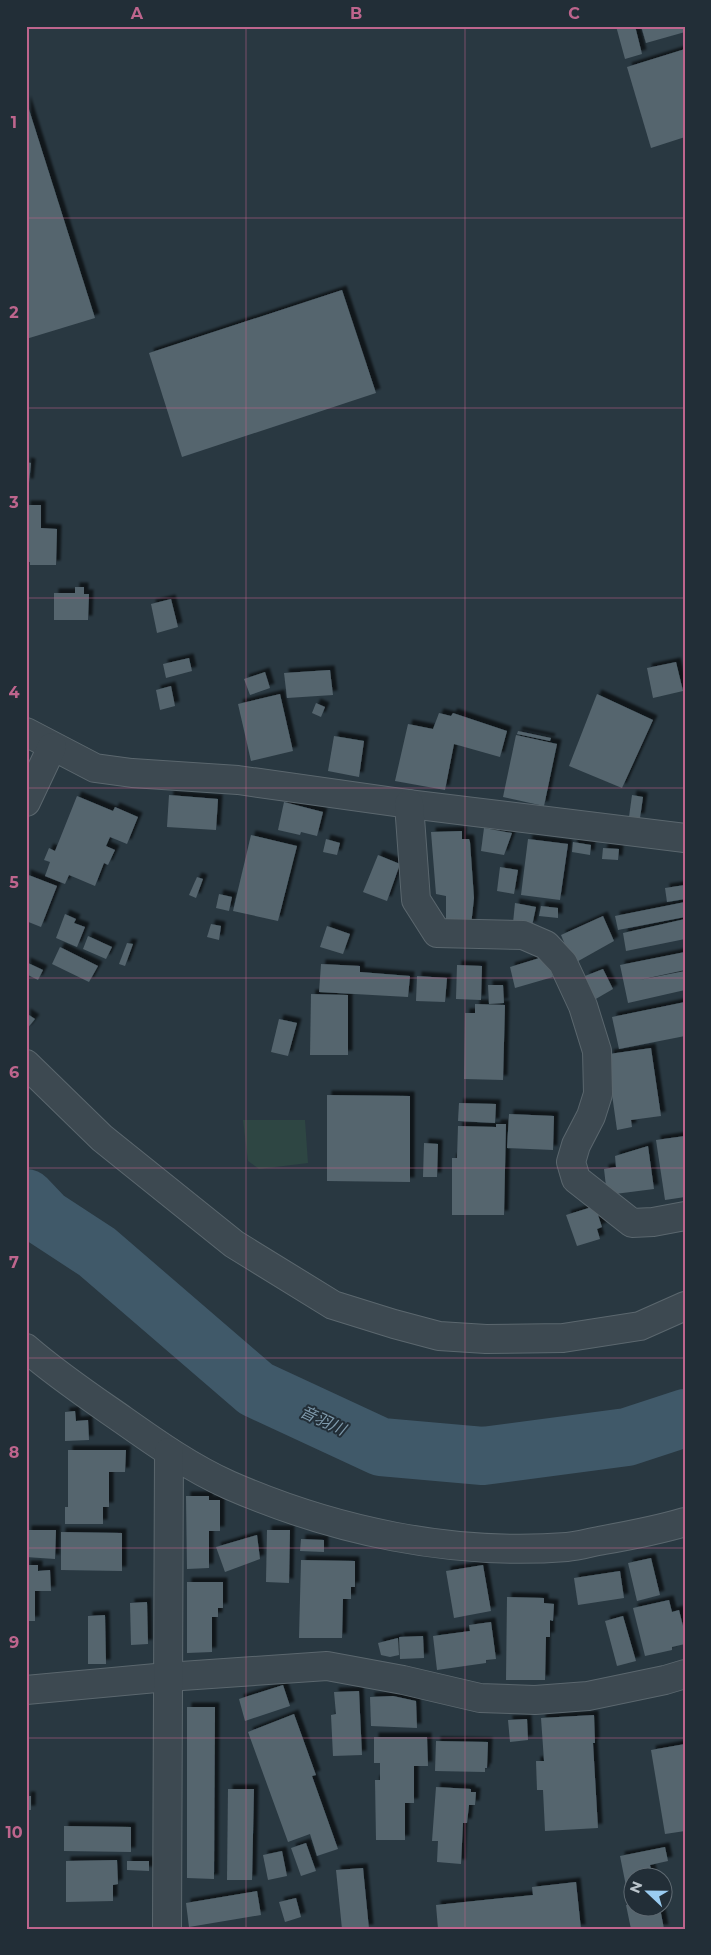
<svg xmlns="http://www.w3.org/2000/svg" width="711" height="1955" viewBox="0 0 711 1955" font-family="Montserrat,'Noto Sans JP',sans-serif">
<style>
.green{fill:#2e4643}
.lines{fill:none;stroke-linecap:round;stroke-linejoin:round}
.river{stroke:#405969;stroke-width:58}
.building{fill:#55656e;filter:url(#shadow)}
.minor-casing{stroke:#5b676e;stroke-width:30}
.minor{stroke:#3d4951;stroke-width:28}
.grid{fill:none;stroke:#be658d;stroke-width:1;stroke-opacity:0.55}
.labels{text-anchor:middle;stroke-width:4;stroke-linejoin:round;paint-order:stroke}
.water-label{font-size:16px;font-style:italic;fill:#7e99ab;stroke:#222e37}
.neatline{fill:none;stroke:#be658d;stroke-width:2}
.grid-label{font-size:16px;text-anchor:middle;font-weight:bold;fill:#be658d}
</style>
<defs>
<filter id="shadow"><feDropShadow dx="4.5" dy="-4.5" stdDeviation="1" flood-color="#0009"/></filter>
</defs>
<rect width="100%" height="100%" fill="#293841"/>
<polygon class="green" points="243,1120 305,1120 308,1163 259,1169 248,1161"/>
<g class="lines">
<polyline class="river" points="26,1198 45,1218 97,1252 256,1389 381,1447 483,1456 627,1437 685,1418"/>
</g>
<g class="building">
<polygon points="616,26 635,26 642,54 625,59"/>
<polygon points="641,26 685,26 685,32 646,43"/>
<polygon points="685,49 685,137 651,148 627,67"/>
<polygon points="26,100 95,318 26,339"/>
<polygon points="342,290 376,393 182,457 149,353"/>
<polygon points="26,462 31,463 29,483 26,483"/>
<polygon points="26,505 41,505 41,528 57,529 56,565 30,565 30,562 26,562"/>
<polygon points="75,587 84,587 84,594 89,594 88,620 54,620 54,593 75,593"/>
<polygon points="171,599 178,627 157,633 151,604"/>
<polygon points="189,658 192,671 166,678 163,664"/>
<polygon points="676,662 683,691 653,698 647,668"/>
<polygon points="330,670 333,695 287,698 284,673"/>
<polygon points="265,672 270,688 250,695 244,679"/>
<polygon points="171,686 175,706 160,710 156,690"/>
<polygon points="280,694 293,751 251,761 238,704"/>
<polygon points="597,694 653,720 622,788 569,766"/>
<polygon points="316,703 325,707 321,717 312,713"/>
<polygon points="439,713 451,716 453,713 507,731 500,757 454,744 445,790 395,781 408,724 433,729"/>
<polygon points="518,731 551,738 550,741 517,734"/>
<polygon points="516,735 557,744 544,806 503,797"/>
<polygon points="334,736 364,741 359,777 328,771"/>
<polygon points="169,795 218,799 216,830 167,827"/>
<polygon points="632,795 643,797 640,818 629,817"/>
<polygon points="77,796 113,811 115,807 138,817 127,844 110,837 106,846 115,850 108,865 104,863 95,886 69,875 65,884 45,876 50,862 44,860 49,848 55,851"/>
<polygon points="284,802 323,812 317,836 301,832 300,835 278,830"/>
<polygon points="484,828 512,833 504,855 481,851"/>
<polygon points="462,831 462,839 469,839 470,842 474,898 471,926 446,923 446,896 436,894 431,832"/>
<polygon points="251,835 297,846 278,921 233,911"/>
<polygon points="326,839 340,843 337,855 323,852"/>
<polygon points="528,839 568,844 560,900 521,895"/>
<polygon points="573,842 591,845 590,855 572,852"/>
<polygon points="603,848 619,849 618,860 602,859"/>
<polygon points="378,855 400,864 387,901 363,892"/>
<polygon points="500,867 518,870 514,894 497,891"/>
<polygon points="26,874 57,886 41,927 26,921"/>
<polygon points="197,877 203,879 196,898 189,895"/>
<polygon points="685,885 685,899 667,902 665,888"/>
<polygon points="219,894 232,897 229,911 216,908"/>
<polygon points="685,902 685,917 618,930 615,916"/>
<polygon points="515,903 536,907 532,926 513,923"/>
<polygon points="541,906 558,908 558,918 539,916"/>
<polygon points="65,914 76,919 74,923 85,927 77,947 56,938"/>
<polygon points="603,916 614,941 573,964 561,935"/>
<polygon points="685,919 685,939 626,951 623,933"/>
<polygon points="211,924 221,926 219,940 207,937"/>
<polygon points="327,926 350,934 343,954 320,947"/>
<polygon points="88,936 112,947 106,959 83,949"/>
<polygon points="127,943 133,944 125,966 119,964"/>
<polygon points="60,947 98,966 89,982 52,964"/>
<polygon points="685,952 685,970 639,980 685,971 685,990 628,1003 620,965"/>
<polygon points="546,956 553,977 515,988 510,967"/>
<polygon points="26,962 43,970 38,980 26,974"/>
<polygon points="321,964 360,966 360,972 410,976 408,997 319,992"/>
<polygon points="457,965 482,966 481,1000 456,999"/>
<polygon points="603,969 613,989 594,1000 585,976"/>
<polygon points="417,976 447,978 445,1002 416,1001"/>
<polygon points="488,985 503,985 504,1003 489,1004"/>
<polygon points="311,994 348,995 348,1055 310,1055"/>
<polygon points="685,1002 685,1036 619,1049 612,1017"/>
<polygon points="475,1004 505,1005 503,1080 464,1079 465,1013 475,1013"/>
<polygon points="26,1013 35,1019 26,1030"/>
<polygon points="279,1019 297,1023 288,1056 271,1052"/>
<polygon points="651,1048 661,1116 631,1120 632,1127 617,1130 609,1073 611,1073 609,1054"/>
<polygon points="327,1095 410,1096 410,1182 327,1181"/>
<polygon points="459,1103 496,1104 495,1123 458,1121"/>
<polygon points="509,1114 554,1116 553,1150 507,1148"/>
<polygon points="496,1124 506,1124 504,1215 452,1215 452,1158 457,1158 458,1126 496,1127"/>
<polygon points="685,1136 685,1197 665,1200 656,1140"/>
<polygon points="424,1143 438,1144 437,1177 423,1177"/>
<polygon points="648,1146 654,1189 607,1195 604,1169 616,1167 615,1156"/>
<polygon points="595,1206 602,1227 597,1229 600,1239 577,1246 566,1215"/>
<polygon points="75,1411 76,1421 88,1420 89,1440 65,1441 65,1412"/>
<polygon points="68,1450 126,1450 125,1472 109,1472 109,1507 103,1507 103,1524 65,1524 65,1507 68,1507"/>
<polygon points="186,1496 209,1496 209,1500 220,1500 220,1531 209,1531 209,1568 187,1569"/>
<polygon points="27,1530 56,1530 55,1559 26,1557"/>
<polygon points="267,1530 290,1530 289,1583 266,1582"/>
<polygon points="61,1532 122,1533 122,1571 61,1570"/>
<polygon points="257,1535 260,1559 225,1572 216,1547"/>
<polygon points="301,1539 324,1540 324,1552 300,1551"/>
<polygon points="651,1558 660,1595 637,1601 628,1563"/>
<polygon points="301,1560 355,1561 355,1587 351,1587 351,1599 343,1599 342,1638 299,1638"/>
<polygon points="26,1565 38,1565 38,1571 50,1570 51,1591 35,1591 35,1621 26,1621"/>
<polygon points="483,1565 491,1611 454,1618 446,1571"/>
<polygon points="620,1571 624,1598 578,1605 574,1578"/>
<polygon points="187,1582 223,1582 223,1608 218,1608 218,1617 212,1617 212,1652 187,1653"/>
<polygon points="507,1597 544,1598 544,1603 554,1604 553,1621 550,1620 550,1637 546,1637 545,1680 506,1680"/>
<polygon points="669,1600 672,1612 679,1610 685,1634 685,1644 672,1647 672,1650 645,1656 633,1608"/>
<polygon points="147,1602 148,1644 131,1645 130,1603"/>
<polygon points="105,1615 106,1664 88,1664 88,1616"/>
<polygon points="623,1616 636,1661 617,1666 605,1621"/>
<polygon points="491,1622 496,1659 486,1660 486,1663 437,1670 433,1636 470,1631 469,1625"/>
<polygon points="423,1636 424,1658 400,1659 399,1637"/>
<polygon points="398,1638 399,1655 390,1657 381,1655 378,1643"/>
<polygon points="283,1685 290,1706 245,1721 239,1699"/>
<polygon points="359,1691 362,1755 333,1756 331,1715 336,1714 334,1692"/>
<polygon points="393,1696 416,1701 417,1728 371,1726 370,1697"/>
<polygon points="187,1707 215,1707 214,1879 187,1878"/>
<polygon points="294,1714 316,1775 312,1776 338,1849 317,1856 310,1834 288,1842 248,1732"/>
<polygon points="594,1715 595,1743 593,1743 598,1828 545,1831 543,1790 537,1790 536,1761 544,1761 541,1718"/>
<polygon points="527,1719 528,1740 510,1742 508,1720"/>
<polygon points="374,1737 427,1737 428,1766 414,1766 414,1803 405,1803 405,1840 376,1840 375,1780 380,1780 380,1763 374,1763"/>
<polygon points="436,1741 488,1742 487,1768 485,1768 485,1772 435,1771"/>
<polygon points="685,1744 685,1831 665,1834 651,1750"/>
<polygon points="436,1787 471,1789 471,1792 476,1792 475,1805 469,1805 467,1823 463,1823 461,1864 437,1862 438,1841 432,1841"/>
<polygon points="228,1789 254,1789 252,1880 227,1880"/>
<rect x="26" y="1796" width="5" height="14"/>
<polygon points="64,1826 131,1827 131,1852 64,1851"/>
<polygon points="306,1843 316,1871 301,1876 291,1848"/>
<polygon points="665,1847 668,1861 650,1865 653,1878 634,1878 634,1895 628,1896 620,1856"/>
<polygon points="282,1851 287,1876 268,1880 263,1855"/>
<polygon points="117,1860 118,1884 113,1885 113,1901 66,1902 66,1861"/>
<polygon points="127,1861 149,1861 149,1871 127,1870"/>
<polygon points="363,1868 369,1929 342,1929 336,1870"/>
<polygon points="576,1882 581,1929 438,1929 436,1905 533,1895 532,1887"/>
<polygon points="257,1891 261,1915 189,1927 186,1903"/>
<polygon points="296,1898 301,1917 285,1922 279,1902"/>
<polygon points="634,1903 634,1908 660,1908 664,1929 631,1929 626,1905"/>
</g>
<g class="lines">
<defs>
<g id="minor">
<polyline points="26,732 95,768 132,773 238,780 409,804 685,838"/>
<polyline points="26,802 52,747"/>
<polyline points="409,804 416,900 437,933 523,935 546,945 563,963 583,1006 597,1051 598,1094 591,1116 576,1145 571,1162 576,1179 632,1223 653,1222 685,1216"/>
<polyline points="26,1064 102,1138 234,1244 333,1305 394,1324 439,1336 486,1339 563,1338 640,1326 685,1306"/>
<path d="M 26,1348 C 57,1375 90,1397 123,1420 C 157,1444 191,1468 229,1485 C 334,1531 452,1556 567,1547 C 579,1546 592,1542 604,1540 C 632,1535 658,1530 685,1522"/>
<polyline points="26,1690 167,1677 327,1666 403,1680 480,1698 535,1700 588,1696 665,1680 685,1674"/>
<polyline points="167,1929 169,1452"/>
</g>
</defs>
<use href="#minor" class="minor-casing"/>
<use href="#minor" class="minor"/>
</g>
<path class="grid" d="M 246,26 L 246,1929M 465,26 L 465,1929M 26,218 L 685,218M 26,408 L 685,408M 26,598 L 685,598M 26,788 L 685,788M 26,978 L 685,978M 26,1168 L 685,1168M 26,1358 L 685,1358M 26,1548 L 685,1548M 26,1738 L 685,1738"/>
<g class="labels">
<g class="water-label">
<text transform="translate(323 1420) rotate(25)" y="6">音羽川</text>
</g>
</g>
<rect width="711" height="1955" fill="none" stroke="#222e37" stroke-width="55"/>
<g transform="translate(648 1892) rotate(292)"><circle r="24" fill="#222e37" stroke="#5f6a72"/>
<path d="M0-4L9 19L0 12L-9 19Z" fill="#9accf1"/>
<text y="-8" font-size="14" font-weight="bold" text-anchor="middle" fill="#bac4cb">N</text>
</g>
<rect x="28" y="28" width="656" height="1900" class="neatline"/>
<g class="grid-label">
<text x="137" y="19">A</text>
<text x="356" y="19">B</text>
<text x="574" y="19">C</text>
<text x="14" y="128">1</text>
<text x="14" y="318">2</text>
<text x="14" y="508">3</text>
<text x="14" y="698">4</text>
<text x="14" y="888">5</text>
<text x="14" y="1078">6</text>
<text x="14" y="1268">7</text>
<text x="14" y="1458">8</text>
<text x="14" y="1648">9</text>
<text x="14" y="1838">10</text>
</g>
</svg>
